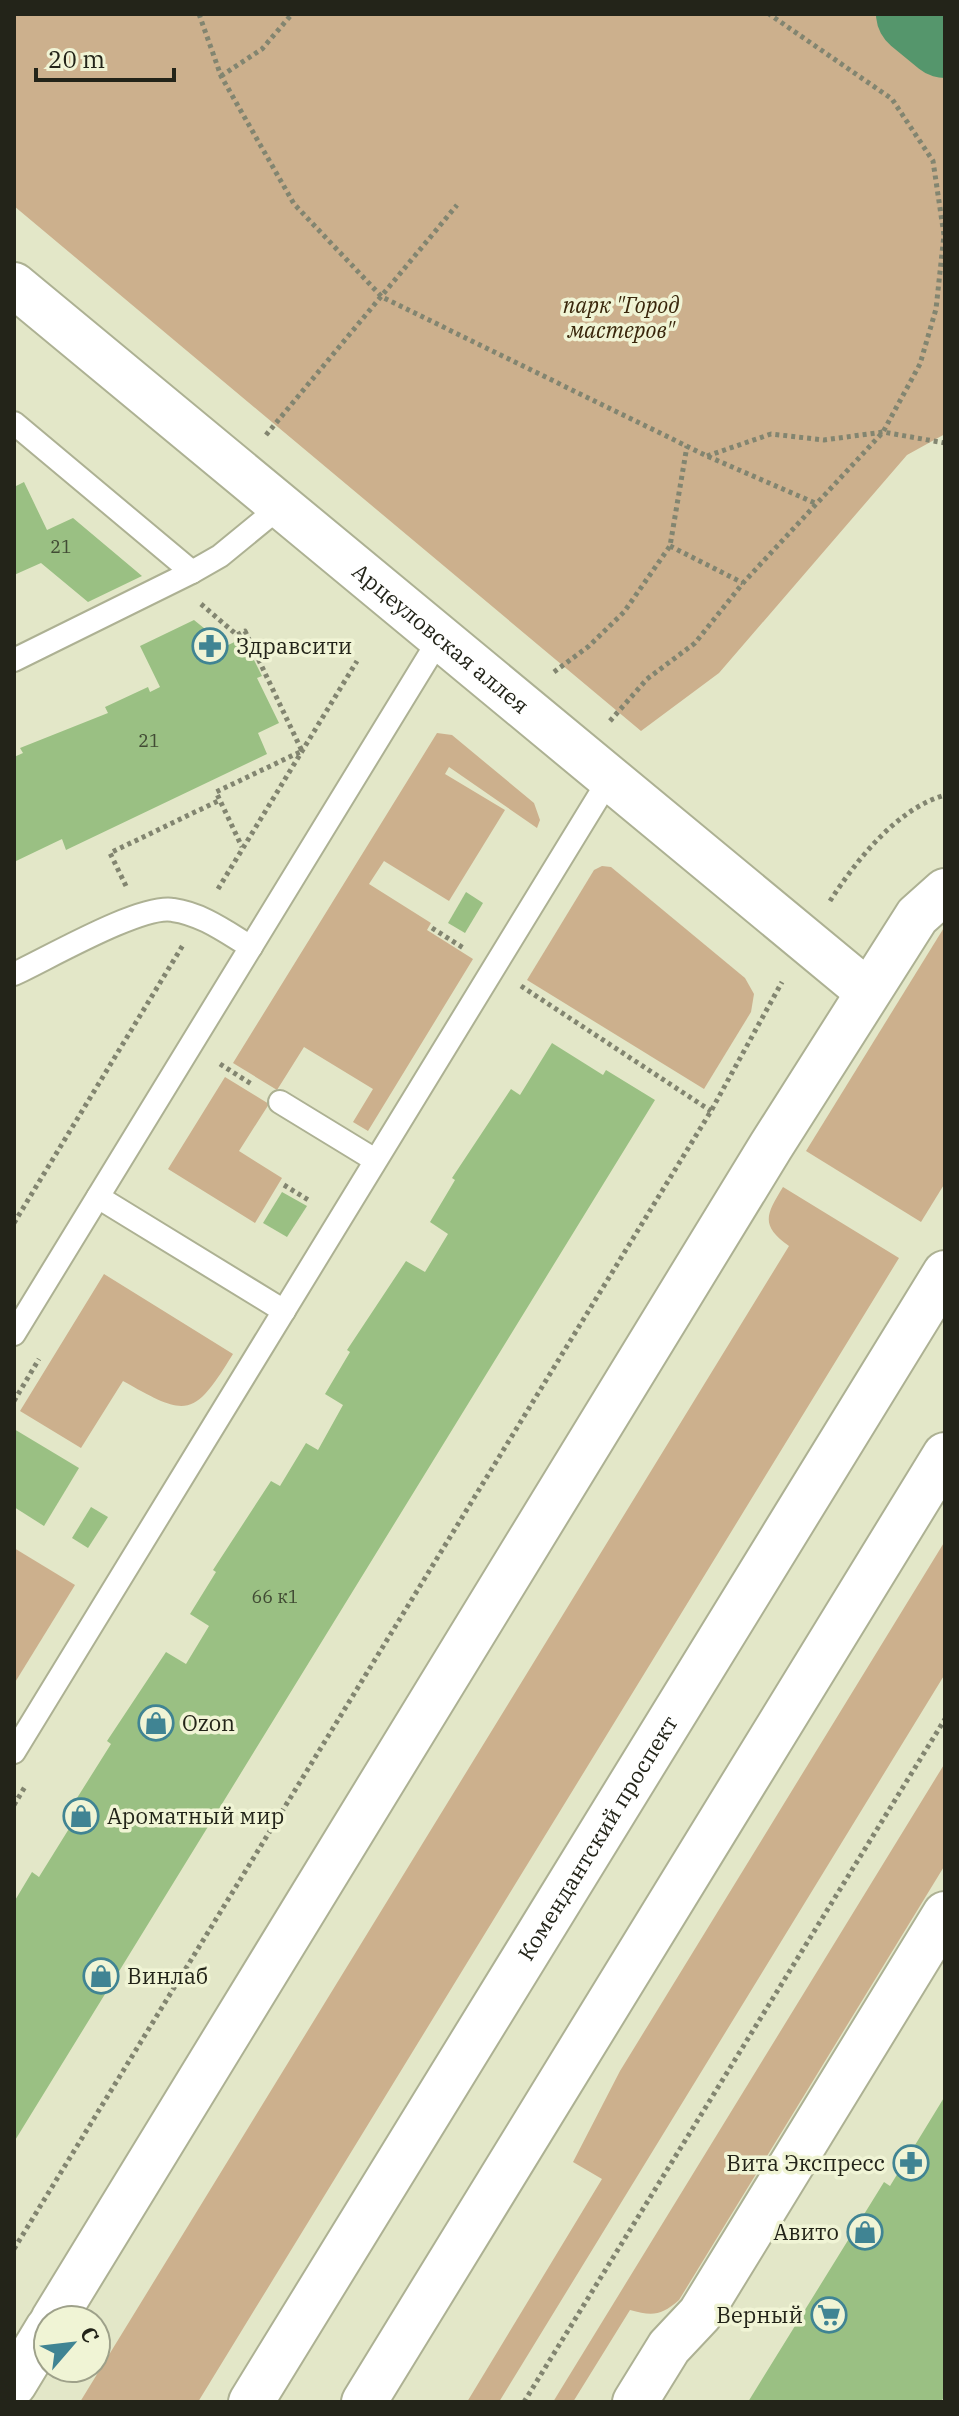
<svg xmlns="http://www.w3.org/2000/svg" width="959" height="2416" viewBox="0 0 959 2416" font-family="'IBM Plex Serif',serif">
<style>
.green{fill:#ccb08d}
.lines{fill:none;stroke-linecap:round;stroke-linejoin:round}
.river{stroke:#55966c;stroke-width:82}
.building{fill:#9ac083}
.service-casing{stroke:#adb193;stroke-width:26}
.minor-casing{stroke:#adb193;stroke-width:48}
.tertiary-casing{stroke:#adb193;stroke-width:48}
.path{stroke:#828570;stroke-width:5;stroke-dasharray:4 4;stroke-linecap:butt}
.service{stroke:#fff;stroke-width:22}
.minor{stroke:#fff;stroke-width:44}
.tertiary{stroke:#fff;stroke-width:44}
.labels{text-anchor:middle;stroke-width:7;stroke-linejoin:round;paint-order:stroke}
.number-label{font-size:18px;fill:#414b34}
.park-label{font-size:22px;font-style:italic;fill:#39260b;stroke:#f0f4d5}
.street-label{font-size:22px;fill:#232419;stroke:#f0f4d5}
.poi-label{font-size:22px;fill:#232419;stroke:#f0f4d5;text-anchor:start}
</style>
<rect width="100%" height="100%" fill="#e3e7c8"/>
<g class="green">
<polygon points="14,14 945,14 945,434 907,455 719,673 641,731 14,206"/>
<polygon points="437,733 452,735 534,803 540,820 537,828 449,767 445,774 505,810 449,901 384,861 369,884 431,923 427,930 473,959 368,1131 353,1122 373,1089 304,1047 277,1090 233,1063"/>
<polygon points="602,866 611,867 745,978 754,994 751,1012 704,1089 527,980 594,870"/>
<polygon points="945,926 945,1183 921,1222 806,1151"/>
<polygon points="225,1077 269,1104 239,1151 282,1178 255,1223 168,1169"/>
<path d="M 783,1187 L 899,1258 L 198,2402 L 80,2402 L 789,1246 C 760,1225 766,1215 783,1187 Z"/>
<path d="M 104,1274 L 233,1354 C 193,1419 187,1417 123,1381 L 81,1448 L 20,1411 Z"/>
<polygon points="945,1541 945,1674 499,2402 467,2402 602,2179 573,2162 620,2071"/>
<polygon points="14,1548 75,1585 14,1684"/>
<path d="M 945,1763 L 945,1865 L 679,2300 C 661,2316 652,2316 630,2310 L 573,2402 L 553,2402 Z"/>
</g>
<g class="lines">
<polyline class="river" points="917,14 945,37"/>
</g>
<g class="building">
<polygon points="24,482 47,530 73,518 142,576 88,602 41,563 14,575 14,487"/>
<polygon points="194,620 226,646 243,638 262,676 257,678 279,723 258,733 267,754 66,850 62,839 14,862 14,757 23,753 20,748 108,713 105,707 148,687 150,692 160,687 140,646"/>
<polygon points="466,892 483,903 465,933 448,923"/>
<polygon points="552,1043 603,1075 606,1070 655,1100 14,2142 14,1902 32,1872 39,1877 80,1811 72,1806 111,1744 107,1741 166,1652 186,1664 209,1626 190,1614 216,1572 213,1570 271,1481 280,1486 306,1443 318,1450 343,1405 325,1394 350,1352 347,1350 406,1261 425,1272 448,1234 430,1222 455,1180 452,1178 511,1089 520,1095"/>
<polygon points="282,1192 307,1206 287,1237 263,1223"/>
<polygon points="14,1429 79,1468 44,1526 14,1507"/>
<polygon points="91,1507 108,1517 88,1548 72,1538"/>
<polygon points="945,2096 945,2395 941,2402 748,2402 884,2182 890,2186"/>
</g>
<g class="lines">
<defs>
<g id="service">
<polyline points="14,423 192,572"/>
<polyline points="14,660 192,572 220,556 281,506"/>
<path d="M 14,974 C 47,959 141,904 173,910 C 202,914 226,932 251,947"/>
<polyline points="280,1102 375,1160"/>
<polyline points="98,1197 284,1311"/>
<polyline points="14,1334 440,638"/>
<polyline points="14,1752 610,778"/>
</g>
<g id="minor">
<path id="s1" d="M 14,285 L 868,992"/>
<polyline points="53,2320 771,1146 917,916 945,891"/>
<polyline points="14,2384 48,2328"/>
<polyline points="635,2402 669,2347 700,2314 945,1914"/>
</g>
<g id="tertiary">
<path id="s2" d="M 251,2402 L 945,1273"/>
<polyline points="364,2402 945,1455"/>
</g>
</defs>
<use href="#service" class="service-casing"/>
<use href="#minor" class="minor-casing"/>
<use href="#tertiary" class="tertiary-casing"/>
<g class="path">
<polyline points="199,14 221,76 294,204 382,297 707,456 815,503"/>
<polyline points="221,76 262,49 292,14"/>
<polyline points="266,435 457,205"/>
<polyline points="707,456 771,434 824,440 883,432 945,443"/>
<polyline points="670,546 743,583"/>
<polyline points="201,604 237,635 245,631 302,751 216,792 242,847"/>
<polyline points="554,672 589,646 624,612 670,546 687,446"/>
<polyline points="610,721 647,679 695,643 743,583 883,432 920,364 936,309 944,235 933,161 892,99 769,14"/>
<polyline points="126,886 110,853 220,800"/>
<polyline points="218,889 357,661"/>
<path d="M 830,901 C 856,861 896,809 945,795"/>
<polyline points="432,928 465,949"/>
<polyline points="521,986 711,1111"/>
<polyline points="220,1064 253,1085"/>
<polyline points="284,1185 310,1201"/>
<polyline points="14,1223 183,945"/>
<polyline points="14,1401 39,1359"/>
<polyline points="14,1805 26,1785"/>
<polyline points="14,2249 711,1111 782,982"/>
<polyline points="524,2402 945,1719"/>
</g>
<use href="#service" class="service"/>
<use href="#minor" class="minor"/>
<use href="#tertiary" class="tertiary"/>
</g>
<defs>
<symbol id="pharmacy-ring" viewBox="-11 -11 22 22"><circle r="9.5" fill="#f0f4d5" stroke="#408493" stroke-width="1.5"/><path d="M-2-6h4v4h4v4h-4v4h-4v-4h-4v-4h4Z" fill="#408493"/></symbol>
<symbol id="shop-ring" viewBox="-11 -11 22 22"><circle r="9.5" fill="#f0f4d5" stroke="#408493" stroke-width="1.5"/><path d="M-5-2.5h2.3a2.7 3.5 0 0 1 5.4 0H5L5.5 6h-11ZM-1.5-2.5h3a1.5 2.3 0 0 0-3 0Z" fill="#408493"/></symbol>
<symbol id="supermarket-ring" viewBox="-11 -11 22 22"><circle r="9.5" fill="#f0f4d5" stroke="#408493" stroke-width="1.5"/><path d="M-6-5.5h2.5l.6 2H6L4.5 2H-2.5L-4.4-4H-6ZM-1.5 3.2a1.3 1.3 0 1 0 .1 0ZM3 3.2a1.3 1.3 0 1 0 .1 0Z" fill="#408493"/></symbol>
</defs>
<g fill-rule="evenodd">
<use href="#pharmacy-ring" x="190" y="626" width="40" height="40"/>
<use href="#shop-ring" x="136" y="1703" width="40" height="40"/>
<use href="#shop-ring" x="61" y="1796" width="40" height="40"/>
<use href="#shop-ring" x="81" y="1956" width="40" height="40"/>
<use href="#pharmacy-ring" x="891" y="2143" width="40" height="40"/>
<use href="#shop-ring" x="845" y="2212" width="40" height="40"/>
<use href="#supermarket-ring" x="809" y="2295" width="40" height="40"/>
</g>
<g class="labels">
<g class="number-label">
<text x="61" y="553">21</text>
<text x="149" y="747">21</text>
<text x="275" y="1603">66 к1</text>
</g>
<g class="park-label">
<text x="621" y="313">парк "Город<tspan x="621" dy="25">мастеров"</tspan></text>
</g>
<g class="street-label">
<text dy="8" stroke="none"><textPath href="#s1" startOffset="554">Арцеуловская аллея</textPath></text>
<text dy="8" stroke="none"><textPath href="#s2" startOffset="662">Комендантский проспект</textPath></text>
</g>
<g class="poi-label">
<text x="236" y="654">Здравсити</text>
<text x="182" y="1731">Ozon</text>
<text x="107" y="1824">Ароматный мир</text>
<text x="127" y="1984">Винлаб</text>
<text x="885" y="2171" text-anchor="end">Вита Экспресс</text>
<text x="839" y="2240" text-anchor="end">Авито</text>
<text x="803" y="2323" text-anchor="end">Верный</text>
</g>
</g>
<rect width="959" height="2416" fill="none" stroke="#232419" stroke-width="32"/>
<g transform="translate(72 2344) rotate(62)"><circle r="38" fill="#f0f4d5" stroke="#9ea18a" stroke-width="2"/>
<path d="M0-6L14 30L0 20L-14 30Z" fill="#408493"/>
<text y="-12" font-size="22" font-weight="bold" text-anchor="middle" fill="#232419">С</text>
</g>
<path d="M36 68v12h138v-12" fill="none" stroke="#232419" stroke-width="4"/>
<text x="48" y="68" font-size="24" fill="#232419" stroke="#f0f4d5" stroke-width="6" paint-order="stroke">20 m</text>
</svg>
